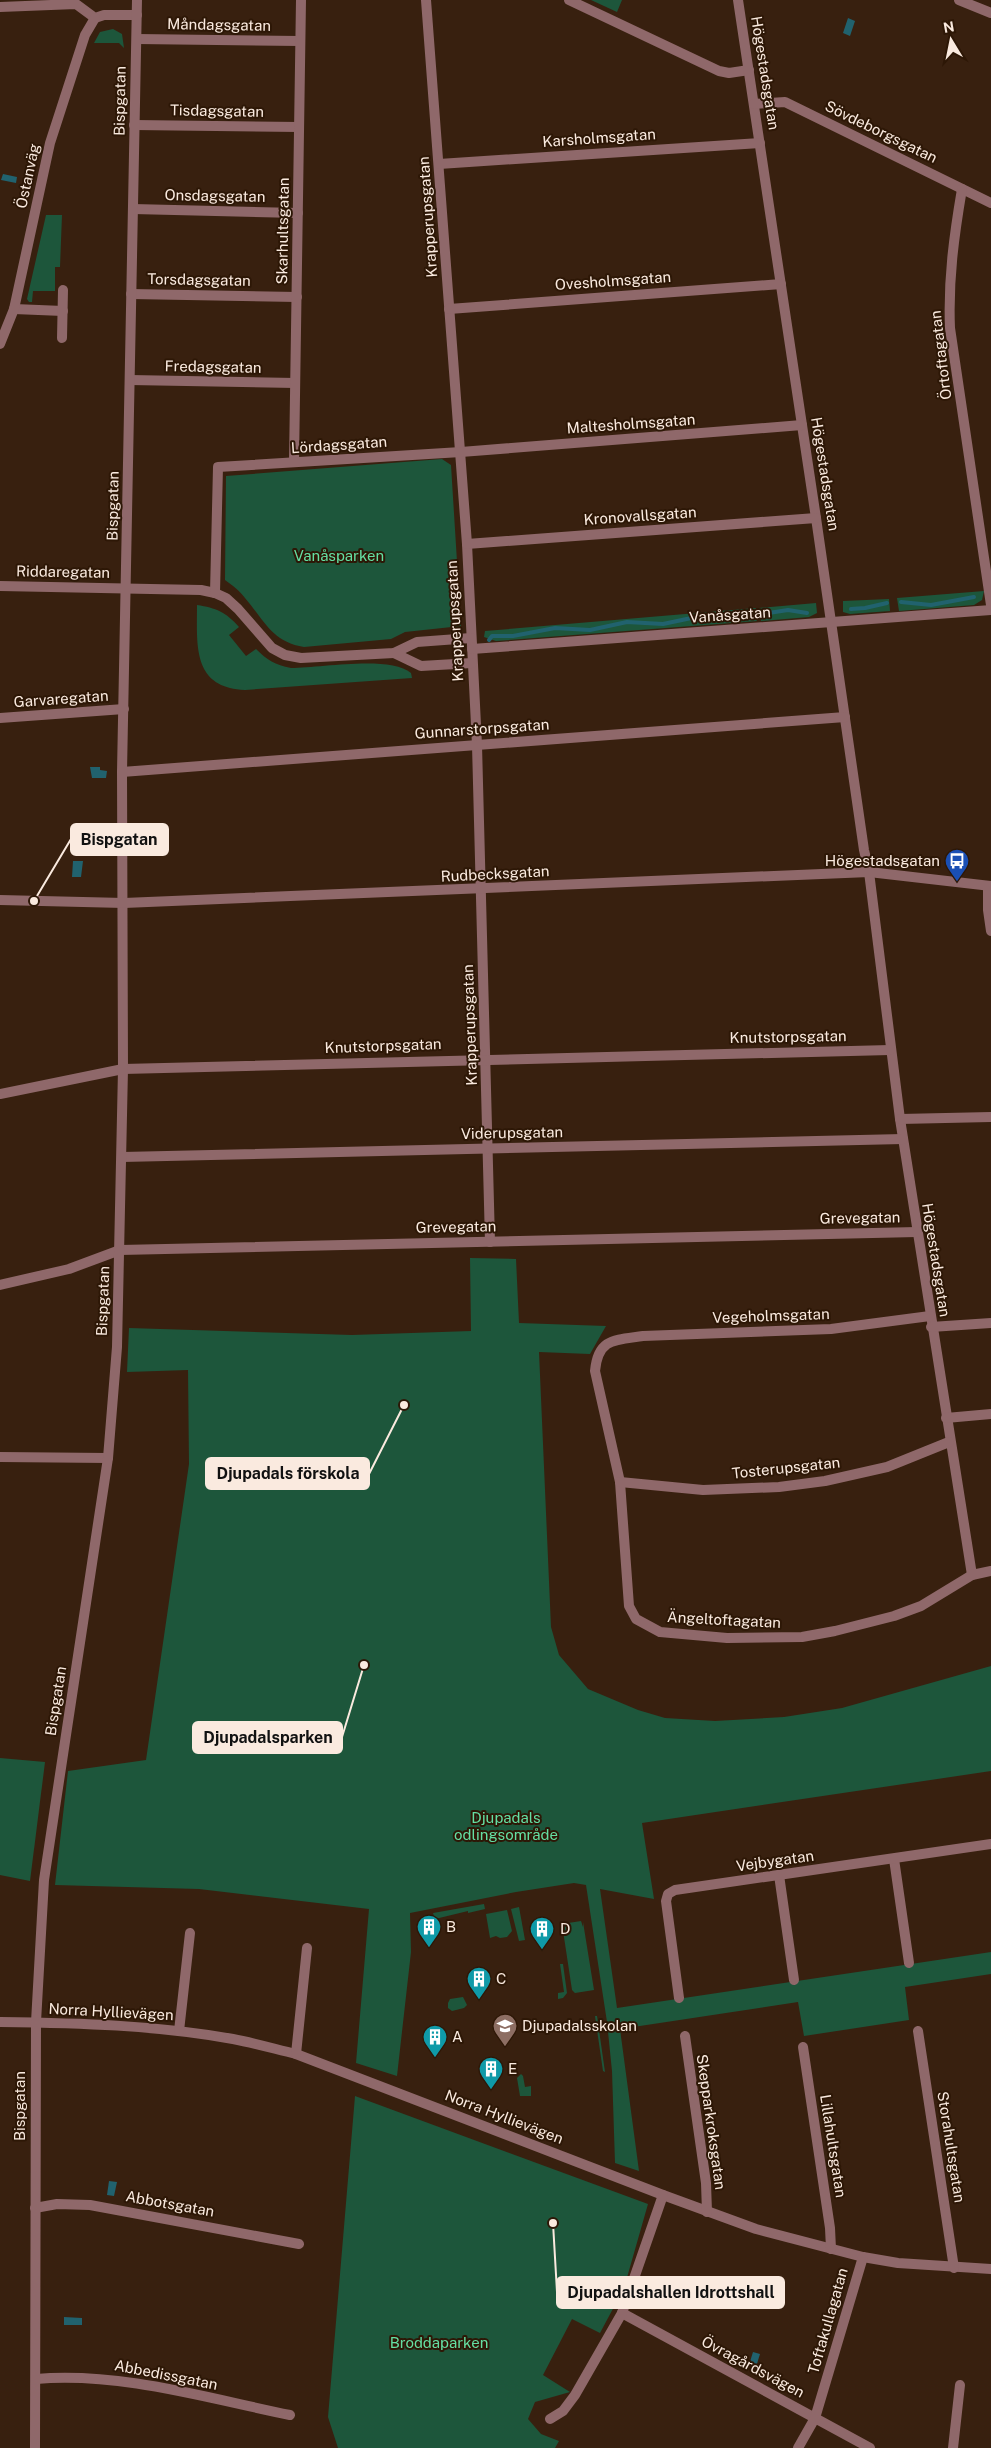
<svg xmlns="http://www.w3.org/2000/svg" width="991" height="2448" viewBox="0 0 991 2448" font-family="'Public Sans',sans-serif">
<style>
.green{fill:#1d563b}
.water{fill:#21626e}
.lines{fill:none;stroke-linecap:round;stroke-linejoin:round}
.stream{stroke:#21626e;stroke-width:4}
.minor{stroke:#8f686a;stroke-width:10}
.tertiary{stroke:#8f686a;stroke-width:10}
.labels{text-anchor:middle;stroke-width:4;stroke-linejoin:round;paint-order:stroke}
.street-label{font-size:15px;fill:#faeadf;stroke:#2d1706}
.park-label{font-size:15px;fill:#64dfa3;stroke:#2d1706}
.poi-label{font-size:15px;fill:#faeadf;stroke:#2d1706;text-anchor:start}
.leader{fill:none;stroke:#faeadf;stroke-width:2}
.callout-dot{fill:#faeadf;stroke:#2d1706;stroke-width:2}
.callout{fill:#faeadf;stroke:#faeadf;stroke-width:2}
.callout-label{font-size:16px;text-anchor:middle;font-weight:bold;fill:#111}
</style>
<rect width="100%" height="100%" fill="#38200f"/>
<g class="green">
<polygon points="591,0 622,0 617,12"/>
<polygon points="113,29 122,34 124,48 119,43 94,43 100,32"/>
<polygon points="46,215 62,215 60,267 55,267 55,291 33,291 32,302 29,302 27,299"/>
<path d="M 442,459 L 451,465 L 461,626 L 405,632 L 391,639 L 304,647 C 272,642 264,620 245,598 C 240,591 232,585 225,580 L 226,476 Z"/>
<polygon points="984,591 982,600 974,605 899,611 897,598"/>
<polygon points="889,599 890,611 850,614 843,612 843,601"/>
<polygon points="816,603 817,613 809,617 761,621 759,608"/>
<path d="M 197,605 C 216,608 226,612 239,627 L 229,635 L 246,656 L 256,649 C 267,660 275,665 291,668 C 320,668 390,655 411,673 L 412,678 L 245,690 C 192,688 197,645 197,605 Z"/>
<polygon points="756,608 757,621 496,641 484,637 485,631"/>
<polygon points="470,1258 516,1259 519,1323 606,1326 590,1354 539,1352 551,1627 559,1655 588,1689 638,1710 665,1718 715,1721 784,1717 842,1708 991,1666 991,1771 642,1823 654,1899 600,1889 617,2008 991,1952 991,1974 905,1987 909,2020 804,2036 798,2002 620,2029 639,2171 615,2163 612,2071 607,2022 586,1885 574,1883 516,1892 410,1913 411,1952 397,2076 356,2063 369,1909 199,1889 55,1885 68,1771 146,1760 189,1464 188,1370 127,1372 129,1328 352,1335 471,1331"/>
<polygon points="0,1758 45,1762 30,1881 0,1875"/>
<polygon points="484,1904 485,1909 468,1913 468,1911 435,1919 433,1913"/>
<polygon points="519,1907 525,1940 519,1941 511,1909"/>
<polygon points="507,1910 512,1931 507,1937 500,1938 496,1936 490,1938 486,1914"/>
<polygon points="581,1921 583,1927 583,1922 594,1990 575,1993 572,1990 562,1924"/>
<polygon points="560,1964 563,1964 567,1993 563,1998 558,1999 558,1993 564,1992"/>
<polygon points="463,1997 467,2005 464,2008 452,2011 448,2008 448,2003 450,1999"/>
<polygon points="595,2016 597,2016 605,2072 603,2071"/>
<polygon points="521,2074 523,2076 525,2087 531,2086 531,2096 520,2096 517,2078"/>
<polygon points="355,2096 648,2204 624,2288 600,2333 572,2319 543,2375 570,2392 535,2402 528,2419 541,2434 559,2441 555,2448 338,2448 328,2417"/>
</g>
<g class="water">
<polygon points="848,18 855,21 850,36 843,33"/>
<polygon points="3,174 17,177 16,183 1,180"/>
<polygon points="90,767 100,767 100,770 107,771 106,778 92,778"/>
<polygon points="73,861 83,861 81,877 72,877"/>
<polygon points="109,2181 117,2182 114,2196 107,2195"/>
<polygon points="64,2317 82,2318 82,2325 64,2325"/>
<polygon points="753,2352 760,2354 756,2367 749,2365"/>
</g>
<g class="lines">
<g class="stream">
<polyline points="901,602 931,605 974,597"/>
<polyline points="851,609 865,608 887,603"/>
<polyline points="762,614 788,610 807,613"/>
<polyline points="709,616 733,619 755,616"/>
<polyline points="489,640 492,636 513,636 555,628 590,630 627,622 663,624 701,616"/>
</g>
<g class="minor">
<polyline points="426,0 467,544 477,745 490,1242"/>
<polyline points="569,0 719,71 729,73 749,70"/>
<polyline points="738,0 816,518 864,850 869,872 900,1119 972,1575"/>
<polyline points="959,0 991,13"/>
<polyline points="0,7 76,4 95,18 104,15 137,15"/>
<polyline points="137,39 300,41"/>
<polyline points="754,104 785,102 991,203"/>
<polyline points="134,125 299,127"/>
<polyline points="439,164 760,143"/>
<path d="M 962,189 C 954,236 948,280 950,328 L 991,605"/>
<polyline points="133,209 298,213"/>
<polyline points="131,294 297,297"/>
<polyline points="14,309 63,311"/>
<polyline points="449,309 781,284"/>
<polyline points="62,338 63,290"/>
<polyline points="0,344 14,309 50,143 85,35 95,18"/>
<polyline points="130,380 295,383"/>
<polyline points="294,462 301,0"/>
<polyline points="467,544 816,518"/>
<polyline points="0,586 201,590 215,593 226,598 238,609 272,648 285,655 301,658 394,653 417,642 471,638"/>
<polyline points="215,593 218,467 461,452 802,425"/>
<polyline points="472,649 991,610"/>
<polyline points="394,653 421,666 472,663"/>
<polyline points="0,718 124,709"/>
<polyline points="122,772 845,717"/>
<polyline points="988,886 988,910 991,931"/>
<polyline points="0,1094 123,1069 890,1050"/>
<polyline points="900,1119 991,1117"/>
<polyline points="122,1157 903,1139"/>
<polyline points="0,1285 69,1269 120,1250 917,1232"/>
<path d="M 930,1316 L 831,1329 L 643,1336 C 615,1340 598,1338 595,1371 L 620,1482 L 629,1606 L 636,1619 L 660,1632 L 727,1638 L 802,1637 L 835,1631 L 894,1616 L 921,1606 L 972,1575 L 991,1571"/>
<polyline points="931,1327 991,1323"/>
<polyline points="946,1418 991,1414"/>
<polyline points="0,1457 108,1458"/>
<polyline points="620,1482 703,1490 779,1487 825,1481 887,1467 949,1442"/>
<polyline points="894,1859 909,1963"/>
<polyline points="779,1875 794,1980"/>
<polyline points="679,1998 666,1901 668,1894 675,1890 991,1844"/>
<path d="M 0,2022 C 78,2023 156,2025 233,2039 C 254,2043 275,2049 296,2054 L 663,2195 L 756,2229 L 863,2257 L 898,2263 L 991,2269"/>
<polyline points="179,2031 190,1933"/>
<polyline points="918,2031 954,2268"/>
<polyline points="685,2036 706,2183 707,2212"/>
<polyline points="803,2047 830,2228 831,2249"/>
<polyline points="296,2054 307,1948"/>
<polyline points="35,2208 57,2204 90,2205 299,2244"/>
<polyline points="622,2313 870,2448"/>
<path d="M 36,2379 C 122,2372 206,2398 290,2415"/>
<polyline points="550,2419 563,2411 575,2395 622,2313 663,2195"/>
<polyline points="35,2448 36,2022 44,1880 108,1458 117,1347 123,1069 122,772 137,0"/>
<polyline points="798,2448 815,2418 863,2257"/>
<polyline points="953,2448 960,2385"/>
</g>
<polyline class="tertiary" points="0,900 124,903 869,872 991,886"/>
</g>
<defs>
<symbol id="bus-pin" viewBox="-11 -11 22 30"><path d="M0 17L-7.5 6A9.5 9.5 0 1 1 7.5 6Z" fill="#1a4fb4" stroke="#2d1706"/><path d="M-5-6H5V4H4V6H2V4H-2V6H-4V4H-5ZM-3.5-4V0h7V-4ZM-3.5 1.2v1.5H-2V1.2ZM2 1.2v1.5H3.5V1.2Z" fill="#fff"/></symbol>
<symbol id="building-pin" viewBox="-11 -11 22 30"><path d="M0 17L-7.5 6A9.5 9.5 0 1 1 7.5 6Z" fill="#0f9aa8" stroke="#2d1706"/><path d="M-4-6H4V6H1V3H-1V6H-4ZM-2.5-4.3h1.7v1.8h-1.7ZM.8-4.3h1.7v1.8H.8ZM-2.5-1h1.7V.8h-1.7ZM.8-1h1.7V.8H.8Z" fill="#fff"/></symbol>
<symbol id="school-pin" viewBox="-11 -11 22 30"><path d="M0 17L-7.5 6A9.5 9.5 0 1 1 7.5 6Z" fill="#8d6e63" stroke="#2d1706"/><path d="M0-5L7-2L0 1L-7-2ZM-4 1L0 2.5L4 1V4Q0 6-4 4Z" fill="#fff"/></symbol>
</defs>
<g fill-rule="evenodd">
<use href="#bus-pin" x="943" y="847" width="28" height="38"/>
<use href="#building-pin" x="415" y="1913" width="28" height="38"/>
<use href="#building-pin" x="528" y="1915" width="28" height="38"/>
<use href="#building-pin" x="465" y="1965" width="28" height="38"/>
<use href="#school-pin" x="491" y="2012" width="28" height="38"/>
<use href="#building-pin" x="421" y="2023" width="28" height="38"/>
<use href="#building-pin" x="477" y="2055" width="28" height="38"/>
</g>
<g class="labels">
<g class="street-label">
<text transform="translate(219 25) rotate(1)" y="5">Måndagsgatan</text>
<text transform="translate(765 73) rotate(81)" y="5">Högestadsgatan</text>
<text transform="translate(120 101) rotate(-89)" y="5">Bispgatan</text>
<text transform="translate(217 111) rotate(1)" y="5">Tisdagsgatan</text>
<text transform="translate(881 132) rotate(26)" y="5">Sövdeborgsgatan</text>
<text transform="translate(599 138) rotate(-4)" y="5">Karsholmsgatan</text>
<text transform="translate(28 176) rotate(-78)" y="5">Östanväg</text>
<text transform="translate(215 196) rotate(1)" y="5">Onsdagsgatan</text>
<text transform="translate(428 217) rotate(-94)" y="5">Krapperupsgatan</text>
<text transform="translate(283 231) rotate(-89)" y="5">Skarhultsgatan</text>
<text transform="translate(199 280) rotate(1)" y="5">Torsdagsgatan</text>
<text transform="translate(613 281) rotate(-4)" y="5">Ovesholmsgatan</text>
<text transform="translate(941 355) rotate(-97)" y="5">Örtoftagatan</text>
<text transform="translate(213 367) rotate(1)" y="5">Fredagsgatan</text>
<text transform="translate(631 424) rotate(-4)" y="5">Maltesholmsgatan</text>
<text transform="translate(339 445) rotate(-4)" y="5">Lördagsgatan</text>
<text transform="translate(825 474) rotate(81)" y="5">Högestadsgatan</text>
<text transform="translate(113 506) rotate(-89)" y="5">Bispgatan</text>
<text transform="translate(640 516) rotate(-4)" y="5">Kronovallsgatan</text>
<text transform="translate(63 572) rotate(1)" y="5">Riddaregatan</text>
<text transform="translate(730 615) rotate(-4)" y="5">Vanåsgatan</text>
<text transform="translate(455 621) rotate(-93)" y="5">Krapperupsgatan</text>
<text transform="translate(61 699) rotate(-4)" y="5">Garvaregatan</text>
<text transform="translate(482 729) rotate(-4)" y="5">Gunnarstorpsgatan</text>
<text transform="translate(495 874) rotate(-3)" y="5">Rudbecksgatan</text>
<text transform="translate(470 1025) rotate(-92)" y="5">Krapperupsgatan</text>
<text transform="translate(788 1037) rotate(-1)" y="5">Knutstorpsgatan</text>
<text transform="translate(383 1046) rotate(-2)" y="5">Knutstorpsgatan</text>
<text transform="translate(512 1133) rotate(-1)" y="5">Viderupsgatan</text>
<text transform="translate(860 1218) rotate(-1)" y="5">Grevegatan</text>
<text transform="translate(456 1227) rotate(-1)" y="5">Grevegatan</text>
<text transform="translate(936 1260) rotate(81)" y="5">Högestadsgatan</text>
<text transform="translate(103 1301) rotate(-88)" y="5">Bispgatan</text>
<text transform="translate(771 1316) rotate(-2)" y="5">Vegeholmsgatan</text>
<text transform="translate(786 1468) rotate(-6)" y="5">Tosterupsgatan</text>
<text transform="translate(724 1620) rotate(3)" y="5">Ängeltoftagatan</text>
<text transform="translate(56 1701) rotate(-81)" y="5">Bispgatan</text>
<text transform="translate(775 1861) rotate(-8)" y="5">Vejbygatan</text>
<text transform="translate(111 2012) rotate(3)" y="5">Norra Hyllievägen</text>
<text transform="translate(20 2106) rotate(-90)" y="5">Bispgatan</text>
<text transform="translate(504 2117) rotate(21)" y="5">Norra Hyllievägen</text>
<text transform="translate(711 2122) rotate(82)" y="5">Skepparkroksgatan</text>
<text transform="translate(833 2146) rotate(81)" y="5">Lillahultsgatan</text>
<text transform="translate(951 2147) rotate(81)" y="5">Storahultsgatan</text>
<text transform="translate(170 2204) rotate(10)" y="5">Abbotsgatan</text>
<text transform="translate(828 2321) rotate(-74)" y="5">Toftakullagatan</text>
<text transform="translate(753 2367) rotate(28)" y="5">Övragårdsvägen</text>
<text transform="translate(166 2375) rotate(11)" y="5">Abbedissgatan</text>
</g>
<g class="park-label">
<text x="339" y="561">Vanåsparken</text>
<text x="506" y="1823">Djupadals<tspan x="506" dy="17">odlingsområde</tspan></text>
<text x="439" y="2348">Broddaparken</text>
</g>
<g class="poi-label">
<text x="940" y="866" text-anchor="end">Högestadsgatan</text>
<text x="446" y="1932">B</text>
<text x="560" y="1934">D</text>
<text x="496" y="1984">C</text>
<text x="522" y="2031">Djupadalsskolan</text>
<text x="452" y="2042">A</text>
<text x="508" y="2074">E</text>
</g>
</g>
<path class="leader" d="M34 901L71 839M404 1405L369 1474M364 1665L342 1737M553 2223L557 2292"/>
<g class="callout-dot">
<circle cx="34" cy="901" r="5"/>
<circle cx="404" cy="1405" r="5"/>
<circle cx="364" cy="1665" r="5"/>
<circle cx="553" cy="2223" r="5"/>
</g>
<g class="callout">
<rect x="71" y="824" width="97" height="31" rx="5"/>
<rect x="206" y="1458" width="163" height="31" rx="5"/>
<rect x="193" y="1722" width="149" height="31" rx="5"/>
<rect x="557" y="2277" width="227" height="31" rx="5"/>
</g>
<g class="callout-label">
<text x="119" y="845">Bispgatan</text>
<text x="288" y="1479">Djupadals förskola</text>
<text x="268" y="1743">Djupadalsparken</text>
<text x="671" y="2298">Djupadalshallen Idrottshall</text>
</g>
<g transform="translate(951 40) rotate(350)" stroke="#2d1706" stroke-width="4" paint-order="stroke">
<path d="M0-4L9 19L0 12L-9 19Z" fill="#faeadf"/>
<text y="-8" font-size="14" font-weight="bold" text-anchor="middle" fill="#faeadf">N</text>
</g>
</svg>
